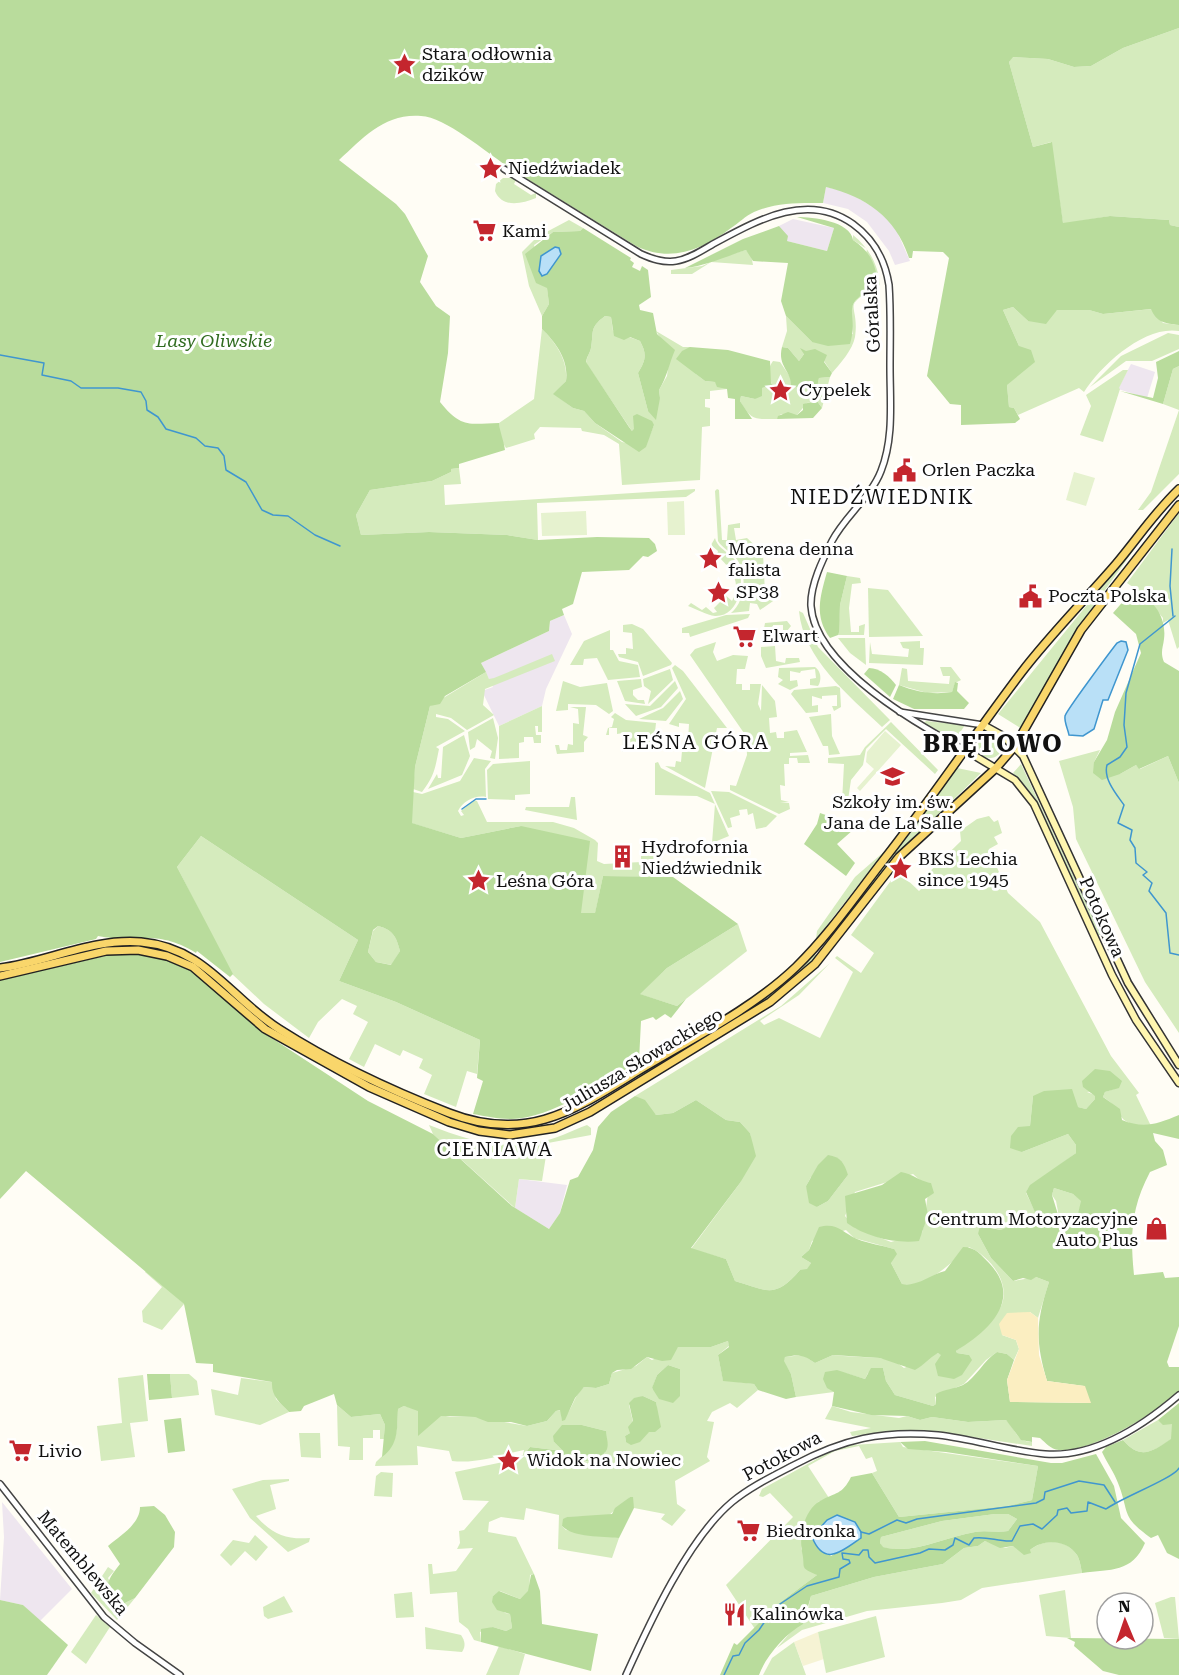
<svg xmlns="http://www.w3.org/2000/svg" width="1179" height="1675" viewBox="0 0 1179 1675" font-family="'Roboto Serif',serif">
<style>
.industrial{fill:#eee6ef}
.farmland{fill:#f6f3d4}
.green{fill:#d5ebbd;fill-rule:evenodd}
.forest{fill:#b9dc9c;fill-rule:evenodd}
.sand{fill:#fbeec1}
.pitch{fill:#e6f2cf}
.water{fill:#b9e0f7;stroke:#3f96cf;stroke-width:1.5}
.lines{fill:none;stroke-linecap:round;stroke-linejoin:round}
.stream{stroke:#3f96cf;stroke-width:1.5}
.tertiary-casing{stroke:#444;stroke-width:8}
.secondary-casing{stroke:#333;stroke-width:9}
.primary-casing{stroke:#222;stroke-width:10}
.tertiary{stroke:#fff;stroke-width:5}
.secondary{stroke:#fff6b0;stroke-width:6}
.primary{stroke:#f9d66b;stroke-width:7}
.labels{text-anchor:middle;stroke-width:6;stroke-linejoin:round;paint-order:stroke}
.poi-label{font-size:18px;fill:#111;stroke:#fff;text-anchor:start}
.street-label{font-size:18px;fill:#111;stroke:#fff}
.park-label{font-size:18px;font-style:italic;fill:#2f6b1f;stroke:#fff}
.neighbourhood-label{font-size:20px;letter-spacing:1.5px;fill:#111;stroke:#fff}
.quarter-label{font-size:21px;letter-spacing:1.5px;fill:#111;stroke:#fff}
.district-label{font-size:24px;font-weight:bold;letter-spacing:1.5px;fill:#111;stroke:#fff}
</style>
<rect width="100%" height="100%" fill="#fffdf5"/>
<g class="industrial">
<polygon points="826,187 848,192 883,213 895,227 910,261 895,265 889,251 867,222 848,209 823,203"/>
<polygon points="793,219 834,228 827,251 787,241 779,226"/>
<polygon points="1131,364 1155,372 1147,398 1118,389"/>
<polygon points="564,615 572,634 546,689 542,706 499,726 482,691 493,687 481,663 549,631 550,621"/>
<polygon points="519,1179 567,1185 560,1213 549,1229 515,1208"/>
<polygon points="2,1502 72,1589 40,1621 23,1605 0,1600 4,1537"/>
</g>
<polygon class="farmland" points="818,1632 824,1659 803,1666 794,1642"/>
<g class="green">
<polygon points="1179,28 1179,227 1170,225 1169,220 1110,216 1063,224 1051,142 1033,147 1009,62 1012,57 1048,59 1074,67 1091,66 1123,48"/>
<path d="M 512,178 L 516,180 L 514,184 L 531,195 L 536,193 L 536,198 C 521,204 502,208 495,191 L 496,184 L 503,178 Z"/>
<polygon points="569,220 583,228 580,231 553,232 534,245 547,287 549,304 542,316 529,286 522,252 537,237"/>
<path d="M 853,235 C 869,248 878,264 880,285 C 838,309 860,301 855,337 C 853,349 840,364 832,373 L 824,361 L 806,351 L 799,361 L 788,348 L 782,347 L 787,331 L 786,316 L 812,342 L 853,334 L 850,310 L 859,295 L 867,249 L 853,240 Z"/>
<polygon points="746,250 751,255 753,265 711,262 692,274 671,274 671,270 702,266 724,256"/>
<path d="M 1013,307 L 1028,321 L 1057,310 L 1089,310 L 1103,314 L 1152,309 L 1163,323 L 1179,325 L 1179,331 C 1145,325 1101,365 1084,392 L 1079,388 L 1018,415 L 1014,408 L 1009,407 L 1007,385 L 1019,346 L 1003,310 Z"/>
<path d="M 605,316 L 611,317 L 613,331 L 640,341 C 647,354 646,360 638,373 L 648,411 L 660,398 L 659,390 L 667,376 L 669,361 L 672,356 L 656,331 L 683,347 L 690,347 L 696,374 L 705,381 L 715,382 L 727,389 L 710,391 L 710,399 L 705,399 L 705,407 L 710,408 L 710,426 L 702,427 L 700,480 L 622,485 L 619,444 L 604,435 L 582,431 L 581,428 L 540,427 L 534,434 L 535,439 L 506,448 L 500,438 L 499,423 L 534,399 L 542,329 C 556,343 568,360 566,381 L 554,394 L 573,408 L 584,411 L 595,423 L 622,442 L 645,447 L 654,425 L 632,431 L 586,363 C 587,356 590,353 591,348 C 594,331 589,328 605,316 Z"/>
<polygon points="1168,333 1179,335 1179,349 1152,361 1126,361 1090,387 1121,356"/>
<path d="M 773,361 L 780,362 L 791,378 L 791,386 L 817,386 L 819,378 L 830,377 L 822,408 L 817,401 L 807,403 L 797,415 L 781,414 L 777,419 C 754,419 752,421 740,401 L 741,396 L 755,399 L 762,388 L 766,387 L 775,394 L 778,390 C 769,384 765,371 773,361 Z"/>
<polygon points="1179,366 1179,474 1143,510 1138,510 1151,492 1179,410 1163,404 1173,369"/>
<polygon points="1123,370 1128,370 1119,388 1120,389 1103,442 1080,435 1091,406 1086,395"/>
<polygon points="459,468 461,484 444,485 445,505 695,489 695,491 686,497 537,503 538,540 507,535 429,532 361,535 356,515 370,490 432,481 451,472 451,469"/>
<path d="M 717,489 L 719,490 L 722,540 L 727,540 L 728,525 L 740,523 L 740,528 L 734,528 L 736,540 L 747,538 L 763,553 L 765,593 L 762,594 L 763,599 L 773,600 L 775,594 L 776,599 L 760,610 L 757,604 L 750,603 L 749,611 L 731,613 C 746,601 748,571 735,557 C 730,551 722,548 718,541 L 715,491 Z"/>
<polygon points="1179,513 1179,647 1177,649 1168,620 1163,623 1163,618 1143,594 1127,583"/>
<polygon points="1148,530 1080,625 1022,729 998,714"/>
<path d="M 715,538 C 718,550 731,552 737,563 C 746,579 740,617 715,616 C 707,615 696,609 688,606 L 691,603 L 702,610 L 706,607 L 713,613 L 717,612 L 714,608 L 724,598 L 721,595 L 723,593 L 732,601 C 743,582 730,568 717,555 L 718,551 L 711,545 Z"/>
<polygon points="847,576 860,578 861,583 852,584 849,608 851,632 859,632 859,626 865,624 864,635 838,635 840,605"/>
<polygon points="868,588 888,590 923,636 869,637"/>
<path d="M 799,611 L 803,613 L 818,647 L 890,720 L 882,727 C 849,696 803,658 799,611 Z"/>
<polygon points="750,614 748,618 690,637 689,633 682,633 682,628 726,615"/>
<polygon points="787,621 791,626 787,631 783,630 783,625 773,625 775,640 778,643 761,644 765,623"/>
<polygon points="632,624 643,629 672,663 671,665 643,676 638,662 619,657 618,654 626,654 626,648 633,649 632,633 623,632 623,625"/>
<polygon points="610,630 610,650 613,650 619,661 638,665 640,677 608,680 597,658 584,659 583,665 570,665 584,641"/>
<polygon points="838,638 865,638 866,665 850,653"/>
<polygon points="920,641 920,648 924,648 923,665 869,663 870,642 872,654 908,657 909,649 903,648 900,642"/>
<polygon points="716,642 713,652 717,661 733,655 748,656 745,669 737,669 736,684 742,684 742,690 750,690 750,684 761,684 758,704 761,711 762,685 775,701 777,717 769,718 770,733 776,732 777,738 784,738 784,732 797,730 807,752 790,753 790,756 808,755 810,763 798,763 797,758 789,758 789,764 784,764 785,786 780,785 781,800 789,802 780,803 789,803 790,809 779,814 730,790 730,785 736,786 747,755 746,736 690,655 695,649"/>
<polygon points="775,646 776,661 785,663 786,658 799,658 800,662 766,668 761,656 761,647"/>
<path d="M 552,654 L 555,661 L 485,689 L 483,705 L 494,715 L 467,730 L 451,718 L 436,714 L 436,717 L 448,719 L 465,731 L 436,747 L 439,749 C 435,768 435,775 422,792 L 413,789 L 415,767 L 430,706 L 486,672 L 489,679 L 494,678 Z"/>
<polygon points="675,665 683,671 727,728 717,728 705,788 665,766 675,767 676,761 681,762 683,740 688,741 689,724 679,723 679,727 669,724 686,699 672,668"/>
<path d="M 815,667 C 821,671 822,680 818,686 L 810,685 L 810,679 L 816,678 L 815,669 L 801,671 L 800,673 L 790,671 L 790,681 L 797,680 L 798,686 L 790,690 L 778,684 L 783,680 L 778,677 L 779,668 Z"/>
<polygon points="940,667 951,667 961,680 955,683 952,692 927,693 899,685 902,668 907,669 908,681 949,684 950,676 943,676"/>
<polygon points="670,669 673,680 648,704 651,691 644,686 643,679"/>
<polygon points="641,679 642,687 633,690 633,695 638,700 644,700 645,704 625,701 617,681"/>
<polygon points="563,681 580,687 607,683 613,711 609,714 596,705 568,704 568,710 556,711"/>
<polygon points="675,681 678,688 661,707 636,716 625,704 650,706"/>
<polygon points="836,686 840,688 841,707 834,711 832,706 837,706 837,695 822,696 822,699 812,696 812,706 818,705 818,712 806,713 791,694 794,690"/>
<polygon points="680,691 683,699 666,721 639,719 663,708"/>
<polygon points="542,706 542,732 538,732 538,726 535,726 536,735 541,735 541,743 534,743 533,737 524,737 524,742 519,743 519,758 499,759 499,726"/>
<polygon points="570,707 586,707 583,735 588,737 584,742 584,752 557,754 555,745 559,745 560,750 567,750 568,744 573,745 573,723 579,724 578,709"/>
<polygon points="615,713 626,720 656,723 653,750 622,752 623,733 617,734 617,728 609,728 609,735 606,735 608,728 612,727 614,719 611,717"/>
<polygon points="831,714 832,736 840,754 829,755 828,746 823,746 809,717"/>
<polygon points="493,718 498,738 495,759 490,758 492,751 477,739 475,747 470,750 468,732"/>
<polygon points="926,721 965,725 955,740 924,723"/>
<polygon points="891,722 938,770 935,774 886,729 866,749 863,765 851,780 848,800 842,802 844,764 828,763 828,758 860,755 865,747"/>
<circle cx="990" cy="746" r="12"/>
<polygon points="464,735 470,756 462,775 428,789 437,774 438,778 441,778 443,747"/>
<polygon points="1100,750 1094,762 1120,774 1136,765 1140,769 1168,756 1179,783 1179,1033 1145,982 1076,839 1073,807 1059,761"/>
<path d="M 474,758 L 491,761 L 485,769 L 486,797 C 475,795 463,801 458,811 L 461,816 L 464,815 L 461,811 L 474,800 L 477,801 L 487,822 L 553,822 L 574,828 L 595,840 L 598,843 L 597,861 L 604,864 L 641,862 L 641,850 L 654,850 L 652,877 L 603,876 L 595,914 L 581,913 L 521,826 L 461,838 L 411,823 L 413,792 L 422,794 L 460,781 Z"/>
<polygon points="530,761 530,794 515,795 515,800 488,799 487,770 493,764"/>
<polygon points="658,762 661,768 710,793 729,836 712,843 715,804 697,796 655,795 655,763"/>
<polygon points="1021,764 1101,935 1096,935 1035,798 1013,773"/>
<polygon points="957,768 981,773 891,860 824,946"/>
<polygon points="711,791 729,792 777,816 766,827 756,829 753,813 748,815 747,809 739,810 740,815 730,818 732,827 728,828"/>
<polygon points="571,797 575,797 577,820 525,810 526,807 569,807"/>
<path d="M 989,816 L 994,822 L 998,820 L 1002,833 L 994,837 L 998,844 L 989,849 L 1008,893 L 1040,922 L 1111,1056 L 1139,1093 L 1136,1095 L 1151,1126 C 1112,1126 1127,1111 1103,1097 L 1105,1092 L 1114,1089 L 1087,1092 L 1095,1095 L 1095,1099 L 1086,1109 L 1033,1096 L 1030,1126 L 1022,1152 L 1068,1134 L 1076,1145 L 1076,1153 L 1028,1189 L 1026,1193 L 1039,1219 L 1026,1227 L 1013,1224 L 1010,1229 L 1001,1230 L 990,1227 L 978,1234 L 991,1258 L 1013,1281 L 1036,1277 L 1049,1282 L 1038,1318 L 1030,1312 L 1002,1335 L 1016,1340 L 1019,1349 L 1014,1360 L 1007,1354 L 997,1352 L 986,1360 L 964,1384 L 935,1397 L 936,1404 L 933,1406 L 895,1395 L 886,1381 L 883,1368 L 868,1373 L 865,1379 L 845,1373 L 834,1392 L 796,1397 L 791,1374 L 783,1361 L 785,1357 L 803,1355 L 815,1363 L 833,1355 L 843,1356 L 880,1358 L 895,1361 L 904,1368 L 938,1353 L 941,1354 L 969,1355 L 957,1353 L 956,1351 C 966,1345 999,1314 1002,1304 C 1010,1281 989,1256 969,1247 C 952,1262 926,1289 902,1284 L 891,1263 L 894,1249 L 854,1238 L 846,1230 L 812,1241 L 809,1250 L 801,1257 L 811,1263 L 807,1270 L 800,1270 C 775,1299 768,1291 735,1281 L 726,1259 L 691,1249 L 740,1183 L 753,1152 L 750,1133 L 740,1122 L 726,1120 L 696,1100 L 673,1113 L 656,1115 L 635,1096 L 781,1006 L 830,963 L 799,995 L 760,1021 L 764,1025 L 779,1018 L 820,1038 L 853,972 L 835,958 L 837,956 L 861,973 L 874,953 L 851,935 L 898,871 L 919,891 L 924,886 L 919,882 L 961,841 L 960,831 L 977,819 ZM 913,1174 L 922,1182 L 931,1183 C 925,1200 927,1216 922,1233 L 891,1242 L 855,1228 L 845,1216 L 855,1192 ZM 848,1175 L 828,1201 L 817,1207 L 806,1186 L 811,1177 Z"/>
<polygon points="201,836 358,940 339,981 396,1002 480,1040 477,1074 467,1071 456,1107 424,1094 432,1075 419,1068 423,1059 403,1050 400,1056 375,1044 364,1067 349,1059 368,1022 353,1014 357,1006 342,999 318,1022 309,1038 264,1004 231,973 177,867"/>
<polygon points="886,850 816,939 817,931 855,877"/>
<polygon points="738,924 747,951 677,1006 639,994 667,968"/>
<path d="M 378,926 C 393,930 396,936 400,951 L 392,965 L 376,962 L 368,952 L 373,931 Z"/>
<polygon points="814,953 817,956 770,997 632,1082 644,1071 748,1007"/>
<path d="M 429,1125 C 464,1139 501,1151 539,1142 C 556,1139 571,1131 587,1125 L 591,1128 L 591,1135 L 548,1143 L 542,1181 L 519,1179 L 515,1208 L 433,1134 Z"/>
<polygon points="1054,1188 1073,1194 1082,1201 1077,1218 1069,1226 1060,1222 1056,1201 1052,1195"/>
<polygon points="147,1270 184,1304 162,1330 143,1322 142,1311 162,1287 145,1272"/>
<path d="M 728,1341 L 729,1346 L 718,1355 L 723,1380 L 754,1384 L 758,1390 L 737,1408 L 730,1403 L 712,1412 L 707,1421 L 714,1422 L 707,1457 L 710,1461 L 675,1481 L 677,1504 L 686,1510 L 672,1526 L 661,1519 L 665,1514 L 634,1508 L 630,1497 L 608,1516 L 567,1517 L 562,1526 L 566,1530 L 619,1538 L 612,1558 L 558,1549 L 559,1515 L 526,1508 L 524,1520 L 501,1517 L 489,1522 L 488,1532 L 516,1537 L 534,1574 L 530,1575 L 529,1591 L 520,1599 L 500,1591 L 493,1596 L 505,1613 L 510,1614 L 512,1628 L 506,1631 L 493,1627 L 480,1632 L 481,1642 L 474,1640 L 468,1629 L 459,1622 L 457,1592 L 430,1594 L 428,1564 L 432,1564 L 433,1574 L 456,1571 L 473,1548 L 457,1549 L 460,1543 L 459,1531 L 464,1530 L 489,1501 L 463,1500 L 455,1472 L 508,1461 L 523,1455 L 524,1450 C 500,1455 477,1464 452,1461 L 449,1451 L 417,1446 L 418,1465 L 375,1466 L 376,1462 C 397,1443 397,1437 398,1409 L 404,1406 L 450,1417 L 475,1417 L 527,1426 L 547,1421 L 556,1411 L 561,1410 L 562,1420 C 573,1410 573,1396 584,1387 L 596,1388 L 609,1384 L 612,1373 L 636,1366 L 647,1357 L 652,1360 L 678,1347 L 711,1347 ZM 668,1365 L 680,1369 L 680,1395 L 652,1389 L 657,1375 ZM 643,1396 L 656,1402 L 657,1409 L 626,1442 L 625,1436 L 630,1433 L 633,1422 L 629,1405 ZM 563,1425 L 582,1425 L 606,1431 L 605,1453 C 599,1455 594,1459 588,1461 C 581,1464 537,1464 531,1461 L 526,1452 L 530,1447 L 563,1451 L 554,1442 L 556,1433 Z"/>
<polygon points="170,1374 189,1374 197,1381 199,1395 172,1398"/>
<polygon points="143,1375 148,1421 130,1423 135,1457 101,1461 97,1426 122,1423 118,1378"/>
<polygon points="241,1378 272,1382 276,1399 289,1412 260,1425 215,1415 211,1389 238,1395"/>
<polygon points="337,1405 351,1417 380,1414 385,1425 384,1439 380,1439 380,1430 373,1430 373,1438 363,1438 363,1460 349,1460 350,1447 338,1446"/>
<path d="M 832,1406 L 851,1412 L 899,1418 L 907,1416 L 920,1420 L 932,1417 L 968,1422 L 1006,1420 C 1016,1429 1016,1442 1032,1442 L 1032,1446 L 933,1431 L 885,1432 L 852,1436 L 850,1432 L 871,1428 L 825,1419 Z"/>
<path d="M 1158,1420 L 1172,1424 L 1172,1439 C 1153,1451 1141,1461 1123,1440 Z"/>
<polygon points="320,1433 321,1458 301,1457 299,1433"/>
<polygon points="900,1442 903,1447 1038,1466 1032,1500 1008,1506 899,1517 872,1473 877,1471 872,1457 866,1459 859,1446 835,1451 808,1466 829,1498 818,1502 801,1548 804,1556 817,1575 778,1604 755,1629 726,1585 793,1517 770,1493 763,1497 759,1496 762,1489 835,1449 852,1445"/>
<polygon points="381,1472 393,1473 392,1497 374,1496 376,1476"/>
<path d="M 289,1479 L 289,1481 L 270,1485 L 276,1509 L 256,1516 C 272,1534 286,1540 310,1538 L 309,1542 L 288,1552 L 250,1518 L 232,1489 L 263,1480 Z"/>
<path d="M 995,1514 L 1008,1514 L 1017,1519 L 1008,1531 C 997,1533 986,1530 975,1532 C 944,1537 914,1555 882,1547 L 880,1543 L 881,1537 L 942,1521 Z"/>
<polygon points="255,1535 268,1547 256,1561 245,1551 231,1566 220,1555 233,1540 249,1543"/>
<path d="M 985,1541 L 1005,1548 L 1013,1546 L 1030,1550 C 1043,1539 1066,1538 1077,1555 C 1080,1560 1081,1568 1082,1573 L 982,1588 L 961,1600 L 942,1603 L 867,1611 L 802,1630 L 777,1648 L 807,1613 L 811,1596 L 874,1577 L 943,1564 L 964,1548 L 978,1546 Z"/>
<polygon points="108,1567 114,1571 108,1578 121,1605 135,1598 117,1620 91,1593"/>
<polygon points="1065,1590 1071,1638 1046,1636 1039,1595"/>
<polygon points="412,1592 414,1617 396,1618 394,1594"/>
<polygon points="284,1596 293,1612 268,1619 264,1616 263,1607"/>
<polygon points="1171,1597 1175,1597 1179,1639 1164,1638 1155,1603"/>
<polygon points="96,1615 110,1627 86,1664 71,1652"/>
<polygon points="876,1616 885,1657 826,1673 818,1632"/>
<path d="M 425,1627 L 461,1635 C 465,1641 466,1646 462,1652 L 426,1649 Z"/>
<polygon points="794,1642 806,1675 763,1675 772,1658"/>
<polygon points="499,1646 525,1654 519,1675 486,1675"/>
</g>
<g class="forest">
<path d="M 0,0 L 1179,0 L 1179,28 L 1123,48 L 1091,66 L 1074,67 L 1048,59 L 1013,57 L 1009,62 L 1033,147 L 1052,142 L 1063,223 L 1110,216 L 1169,220 L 1170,225 L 1179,227 L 1179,325 C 1165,323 1157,323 1151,309 L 1103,314 L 1089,310 L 1057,310 L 1046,324 L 1028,321 L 1013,307 L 1003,310 L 1019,346 L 1031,350 L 1035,362 L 1007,385 L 1009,407 L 1014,408 L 1020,419 L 1015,423 L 961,425 L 961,405 L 950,404 L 927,376 L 949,258 L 943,252 L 913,251 L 912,258 L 909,258 C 896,218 867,197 826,187 L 823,203 C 798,203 777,202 754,212 C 745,216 739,223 731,228 C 702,250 671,263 636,246 C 593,219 550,193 507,166 C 486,152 445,117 421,116 C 385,113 363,138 339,160 L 396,204 L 405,214 L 428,256 L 420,282 L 436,306 L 450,316 L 448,353 L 440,402 C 461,428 468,424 499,423 C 500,433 504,441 505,450 L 459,464 L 459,468 L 451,469 L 451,472 L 432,481 L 370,490 L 356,515 L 361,535 L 429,532 L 507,535 L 538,540 L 597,537 L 649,538 L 655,544 L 657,551 L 648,557 L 643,556 L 629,570 L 582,572 L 573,604 L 562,609 L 564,615 L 550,621 L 549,631 L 481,663 L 486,672 L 445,696 L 440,704 L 430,706 L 415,767 L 412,823 L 461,838 L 521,826 L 590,841 L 581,913 L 595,913 L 603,876 L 673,877 L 738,924 L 667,968 L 640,994 L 677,1006 L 686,999 L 671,1018 L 665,1014 L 656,1020 L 653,1017 L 641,1021 L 639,1061 C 606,1081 549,1120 510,1119 C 498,1119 485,1116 473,1114 L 483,1081 L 477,1078 L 480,1040 L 396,1002 L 339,981 L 358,940 L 201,836 L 177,867 L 233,974 L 230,977 L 197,951 L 196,953 C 155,928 137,944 98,936 L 96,939 L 0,962 ZM 378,926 C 393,930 396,936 400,951 L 391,965 L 376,962 L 368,952 L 373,930 Z"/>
<path d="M 797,217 C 813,217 850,221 853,240 C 871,252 876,265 878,285 C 836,307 860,310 850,344 L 828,346 L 812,342 L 786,316 L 781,301 L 788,263 L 753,261 L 746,250 C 727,256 706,266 685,268 L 743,239 L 779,226 L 788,236 L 787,241 L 827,251 L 834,228 Z"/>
<path d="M 583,228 L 631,258 L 630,260 L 634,263 L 632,267 L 640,271 L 642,266 L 648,270 L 651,297 L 639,305 L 640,310 L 653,313 L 657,334 L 675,350 C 669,364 667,377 659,390 L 660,398 L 656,420 L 648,411 L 638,373 C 646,360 647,354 640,341 L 630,337 L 624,340 L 614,336 L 611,317 L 605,316 C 589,328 594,331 591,348 C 590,353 587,356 586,362 L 629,427 L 632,431 L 634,429 L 633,416 L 637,414 L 652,421 L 654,425 L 646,447 L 639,452 L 595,423 L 584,411 L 573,408 L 553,394 L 566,381 C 569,360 556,343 542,329 L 542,316 L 549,304 L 547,288 L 536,283 L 525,254 L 553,232 L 580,231 Z"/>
<polygon points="690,347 728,350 770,361 771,383 779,391 776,394 766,387 762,388 762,396 755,399 741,396 740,401 752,419 735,419 735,399 728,398 727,389 717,387 715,382 705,381 676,359 682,351"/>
<path d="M 782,347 L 788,348 L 799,361 L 804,354 L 800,348 L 806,351 L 815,349 L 827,355 L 824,362 L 832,373 L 830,377 L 819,378 L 817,387 L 791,387 C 792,370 777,367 782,347 Z"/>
<polygon points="1179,351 1179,366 1173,369 1163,404 1120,391 1153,398 1158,378 1156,362"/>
<polygon points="817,401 822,408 813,418 777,419 778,416 788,412 797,415 803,410 803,404"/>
<path d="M 827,572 L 847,576 L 840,605 L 839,632 L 838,635 L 830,638 C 814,616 820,597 827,572 Z"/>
<path d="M 1133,590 C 1152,598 1167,616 1164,639 C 1163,648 1160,652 1164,662 L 1179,671 L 1179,783 L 1168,756 L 1139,769 L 1136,765 L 1120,774 L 1102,780 L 1093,773 L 1094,762 L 1107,740 L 1115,712 L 1141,653 L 1136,634 L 1113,613 Z"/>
<path d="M 869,668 C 880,668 890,677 896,685 L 890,697 L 864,674 Z"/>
<path d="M 955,682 L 958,683 L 957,691 L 969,703 L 964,709 L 914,709 L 893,699 L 899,685 C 916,692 933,695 952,692 Z"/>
<polygon points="820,813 852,824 856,818 861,823 837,844 855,863 846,876 804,844 817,824"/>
<path d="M 127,953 L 165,959 L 187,968 L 215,988 L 261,1031 L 368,1101 L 433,1134 L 512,1206 L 549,1229 L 560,1213 L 570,1180 L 578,1177 L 593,1150 L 598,1127 L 611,1112 L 635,1096 L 645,1100 L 656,1115 L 673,1113 L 696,1100 L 726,1120 L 740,1122 L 750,1133 L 756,1156 L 740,1183 L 691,1248 L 726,1259 L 735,1281 C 768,1291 775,1299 800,1270 L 807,1269 L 811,1263 L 801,1257 L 809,1250 L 819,1227 C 837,1222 842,1232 857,1239 C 869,1244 882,1245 894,1249 L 897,1254 L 891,1263 L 902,1284 C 917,1287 930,1275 945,1271 L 963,1247 C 976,1247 981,1255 989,1263 C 1024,1300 988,1331 956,1351 L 957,1353 L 969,1355 L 972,1360 L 962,1375 L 954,1379 L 938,1376 L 935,1364 L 941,1355 L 938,1353 C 929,1358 924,1365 915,1370 L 880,1358 L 833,1355 L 815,1363 C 804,1355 799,1354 785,1357 L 784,1361 L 791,1374 L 796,1397 L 786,1399 L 758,1390 L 754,1384 L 723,1381 L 718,1355 L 729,1347 L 728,1341 L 711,1347 L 678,1347 L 671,1360 L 662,1361 L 647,1357 L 631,1369 L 617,1370 L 612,1373 L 609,1384 L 596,1388 L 584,1387 L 575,1398 L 565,1420 L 562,1421 L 560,1410 L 556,1411 L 547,1421 L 527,1426 L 511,1422 L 488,1422 L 475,1417 L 441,1416 L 418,1436 L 418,1411 L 404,1406 L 398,1409 C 397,1428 399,1445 382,1457 L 385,1425 L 380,1414 L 351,1417 L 337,1405 L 334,1394 L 304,1406 L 301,1411 L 289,1412 C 280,1403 271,1396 272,1382 L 213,1372 L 213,1364 L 196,1363 L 184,1304 L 26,1171 L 0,1199 L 0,980 L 109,955 Z"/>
<path d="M 1095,1069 L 1110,1071 L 1122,1081 L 1119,1088 L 1105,1092 L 1103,1097 L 1120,1109 L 1122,1120 C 1144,1129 1157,1124 1179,1115 L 1179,1139 L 1153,1133 L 1155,1141 L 1163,1150 L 1167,1165 L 1150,1172 C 1131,1208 1130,1235 1134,1275 L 1163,1272 L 1165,1278 L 1179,1277 L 1179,1326 L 1167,1362 L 1169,1367 L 1179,1367 L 1179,1391 C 1157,1413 1091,1453 1059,1450 C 1050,1449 1046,1443 1040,1438 L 1032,1437 L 1032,1442 L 1021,1440 L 1006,1420 L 968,1422 L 932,1417 L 920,1420 L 907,1416 L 871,1415 L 832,1406 L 834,1392 L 827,1388 L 823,1379 L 825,1372 L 837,1370 L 865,1379 L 871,1368 L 883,1368 L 886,1381 L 895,1395 L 933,1406 L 936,1404 L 936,1394 C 945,1389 954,1389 963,1385 C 976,1378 984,1360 997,1352 L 1007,1354 L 1014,1360 L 1007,1380 L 1010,1402 L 1090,1403 L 1084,1386 L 1047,1381 C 1035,1340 1036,1322 1049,1282 L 1036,1277 L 1031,1280 L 1023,1278 L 1013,1281 L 991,1258 L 978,1234 L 980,1226 L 1001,1230 L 1019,1222 L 1026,1226 L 1038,1219 L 1026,1192 L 1030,1185 L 1076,1153 L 1076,1145 L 1068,1134 L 1022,1152 L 1010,1148 L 1011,1136 L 1018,1127 L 1030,1126 L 1033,1096 L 1044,1091 L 1072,1089 L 1078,1107 L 1086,1109 L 1095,1099 L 1095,1096 L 1083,1087 L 1082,1081 ZM 1054,1188 L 1073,1194 L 1081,1201 L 1077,1218 L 1069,1226 L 1060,1221 L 1052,1195 Z"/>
<path d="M 828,1155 C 841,1157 844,1163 848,1175 L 828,1201 L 817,1207 L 809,1203 L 806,1186 L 818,1165 Z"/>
<path d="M 901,1172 C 913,1174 919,1181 931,1183 L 934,1193 L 925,1199 L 928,1215 L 919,1241 C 896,1244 866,1237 847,1223 L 845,1196 L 882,1185 Z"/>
<polygon points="668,1365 680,1369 680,1396 673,1403 659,1399 652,1388 657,1375"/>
<polygon points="147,1374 170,1374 172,1398 149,1400"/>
<polygon points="643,1396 656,1402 661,1427 655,1432 649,1432 640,1442 631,1445 626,1442 625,1436 630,1433 628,1427 633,1421 629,1403 634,1398"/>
<path d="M 1179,1403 L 1179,1559 L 1167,1553 L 1158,1535 L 1151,1538 C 1120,1516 1130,1513 1118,1483 C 1114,1472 1107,1463 1102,1452 L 1106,1447 L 1123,1440 C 1141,1461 1153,1451 1171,1439 L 1172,1424 L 1163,1425 L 1158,1420 Z"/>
<polygon points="181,1418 185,1451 168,1453 164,1420"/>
<path d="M 562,1425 L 582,1425 L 606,1431 C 606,1437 609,1443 607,1449 C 600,1468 542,1464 527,1460 L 526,1452 L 530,1447 L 563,1451 L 554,1442 L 553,1436 Z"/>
<path d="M 925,1441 L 1051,1463 L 1062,1463 L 1096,1454 L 1114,1486 L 1121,1518 L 1145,1543 C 1132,1573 1111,1569 1082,1573 C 1081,1568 1080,1560 1077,1555 C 1066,1539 1043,1539 1030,1550 L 1031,1553 L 1024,1555 L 1013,1546 L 1000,1548 L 985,1541 L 978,1546 L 964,1548 L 943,1564 L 874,1577 L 811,1596 L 803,1624 C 785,1634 766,1656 759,1675 L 720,1675 L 734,1643 L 737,1645 L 778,1604 L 817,1575 C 798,1567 806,1568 802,1552 C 799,1536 804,1510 820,1501 C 836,1492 842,1495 851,1477 L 872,1473 L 899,1517 L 1008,1506 L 1032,1500 L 1038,1466 L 946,1452 L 908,1449 L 900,1442 ZM 995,1514 L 1008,1514 L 1017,1519 L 1008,1531 C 997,1533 986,1530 975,1532 C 944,1537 914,1555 883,1547 L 880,1543 L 881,1537 L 942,1521 ZM 827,1520 L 861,1538 L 831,1556 L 812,1537 Z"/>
<path d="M 630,1497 L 633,1497 L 634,1508 L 619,1538 C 602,1536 574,1538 562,1526 L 563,1519 L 567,1517 L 612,1514 L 615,1508 Z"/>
<path d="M 154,1506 L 165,1515 L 175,1532 L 174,1547 L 135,1598 L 121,1605 L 111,1602 C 103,1586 109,1578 120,1564 L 108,1546 C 120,1536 140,1524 140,1507 Z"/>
<polygon points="534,1574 540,1591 542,1624 598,1634 591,1671 481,1642 481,1629 493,1627 506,1631 512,1628 510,1614 497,1610 492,1602 493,1596 499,1591 520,1599 528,1591 531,1575"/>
<polygon points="0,1600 23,1605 68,1645 47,1675 0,1675"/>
<polygon points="1067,1638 1179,1639 1179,1675 1119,1675 1103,1671 1074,1646 1075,1642"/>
</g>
<polygon class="sand" points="1030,1312 1038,1318 1039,1355 1047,1381 1085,1386 1091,1403 1010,1402 1007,1380 1019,1349 1016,1340 1002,1335 999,1324 1007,1313"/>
<g class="pitch">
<polygon points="1074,472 1095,478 1086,506 1066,500"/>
<polygon points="684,501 685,535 668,535 667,502"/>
<polygon points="586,511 587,535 542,536 541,513"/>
<polygon points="885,731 901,745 860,791 857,788 874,769 866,762 867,752"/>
</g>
<g class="water">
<polygon points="555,247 559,248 561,254 547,274 542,276 539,271 541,256"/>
<path d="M 1121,641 L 1126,642 L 1128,650 L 1108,700 L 1103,700 L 1094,729 L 1083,736 L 1069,735 C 1068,729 1064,722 1065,716 C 1066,711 1110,652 1117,643 Z"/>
<path d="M 837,1515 L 855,1522 L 861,1532 L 861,1538 C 841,1552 824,1567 812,1537 L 827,1520 Z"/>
</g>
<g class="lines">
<g class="stream">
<polyline points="0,355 44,363 42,375 71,381 81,388 118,388 141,392 146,401 147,410 158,417 166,429 196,438 205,446 218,448 224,456 226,470 246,482 262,510 273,515 288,516 315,535 340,546"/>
<polyline points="1172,549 1170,586 1173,616"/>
<path d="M 1175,616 L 1140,644 L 1126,693 L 1124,725 L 1127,747 L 1120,757 L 1107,765 C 1103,779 1117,795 1124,805 L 1118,823 L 1132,830 L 1130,840 L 1135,848 L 1136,863 L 1147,872 L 1143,875 L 1152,883 L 1149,891 L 1166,913 L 1170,953 L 1179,955"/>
<polyline points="462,809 476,799 486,799"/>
<polyline points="861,1532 869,1534 897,1520 906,1523 917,1519 1036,1503 1044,1499 1045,1492 1079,1481 1104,1485 1115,1502"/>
<path d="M 724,1675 L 733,1656 L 739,1655 L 745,1643 L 759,1630 L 774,1608 L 807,1586 L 839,1577 L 840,1569 L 850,1563 L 849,1560 L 843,1559 L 842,1553 L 859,1555 L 863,1550 L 868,1550 L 869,1557 L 875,1563 L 920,1553 L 929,1549 L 945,1550 L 953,1545 L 955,1538 L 969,1545 L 974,1538 C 988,1536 998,1542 1012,1541 L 1020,1526 L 1033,1524 L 1042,1529 L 1057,1515 L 1058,1510 L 1067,1508 L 1071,1513 L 1087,1511 L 1088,1502 L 1106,1509 C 1121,1498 1174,1478 1179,1468"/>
</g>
<defs>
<g id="tertiary">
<path d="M 504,169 L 641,254 C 652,259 663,263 676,261 C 689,259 701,251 713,244 C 756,221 807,191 853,224 C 875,240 885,260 889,285 C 891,313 890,340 890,367 C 890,402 894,438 881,471 C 871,497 845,516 832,541 C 823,559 810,585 811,606 C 815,666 918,725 965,750"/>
<polyline points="900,712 983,725"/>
<polyline points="0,1484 104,1617 135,1643 180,1675"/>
<path d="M 626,1675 C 650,1622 688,1539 732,1502 C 750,1487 773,1476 794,1465 C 843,1439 882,1430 938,1435 C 974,1439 1009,1451 1045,1454 C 1095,1458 1143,1426 1179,1395"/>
</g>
<g id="secondary">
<polyline points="983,725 1003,736 1023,756 1128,983 1179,1065"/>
<polyline points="965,750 1015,780 1034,804 1112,975 1136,1020 1179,1083"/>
</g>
<g id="primary">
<path d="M 0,968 C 47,962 92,938 141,942 C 206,948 229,997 279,1029 C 332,1063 390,1090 449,1113 C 526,1143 573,1111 638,1071 C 691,1039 751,1010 796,967 C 828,936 855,897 882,862 C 931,800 974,735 1021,673 C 1050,635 1085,600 1116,564 C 1137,539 1155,512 1179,489"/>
<polyline points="0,976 106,951 138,950 167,956 193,967 265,1029 369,1087 449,1122 479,1131 510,1135 555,1128 590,1112 770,1002 815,964 899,857 996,768 1015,746 1081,630 1179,505"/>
</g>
</defs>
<use href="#tertiary" class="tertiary-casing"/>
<use href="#secondary" class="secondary-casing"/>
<use href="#primary" class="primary-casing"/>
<use href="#tertiary" class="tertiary"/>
<use href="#secondary" class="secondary"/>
<use href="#primary" class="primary"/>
</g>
<defs>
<symbol id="sight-bare" viewBox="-9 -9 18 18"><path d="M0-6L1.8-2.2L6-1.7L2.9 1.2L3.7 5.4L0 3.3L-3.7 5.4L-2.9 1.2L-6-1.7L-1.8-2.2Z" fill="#c4262e" stroke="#fff" stroke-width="2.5" paint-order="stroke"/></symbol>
<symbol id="supermarket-bare" viewBox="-9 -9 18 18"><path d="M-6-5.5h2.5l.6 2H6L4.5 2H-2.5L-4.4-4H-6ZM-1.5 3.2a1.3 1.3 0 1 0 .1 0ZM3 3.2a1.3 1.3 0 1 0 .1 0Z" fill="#c4262e" stroke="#fff" stroke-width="2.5" paint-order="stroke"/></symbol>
<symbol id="civic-bare" viewBox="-9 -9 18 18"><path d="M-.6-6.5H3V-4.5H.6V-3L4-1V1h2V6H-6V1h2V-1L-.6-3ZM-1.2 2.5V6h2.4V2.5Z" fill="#c4262e" stroke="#fff" stroke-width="2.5" paint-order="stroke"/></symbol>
<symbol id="school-bare" viewBox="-9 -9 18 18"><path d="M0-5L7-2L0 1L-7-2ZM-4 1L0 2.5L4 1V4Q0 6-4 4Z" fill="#c4262e" stroke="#fff" stroke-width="2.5" paint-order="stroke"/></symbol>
<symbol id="building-bare" viewBox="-9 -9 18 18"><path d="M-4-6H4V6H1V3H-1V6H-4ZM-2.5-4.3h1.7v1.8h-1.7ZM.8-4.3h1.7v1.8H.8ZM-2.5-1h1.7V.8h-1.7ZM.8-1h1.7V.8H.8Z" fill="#c4262e" stroke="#fff" stroke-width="2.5" paint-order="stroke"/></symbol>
<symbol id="shop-bare" viewBox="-9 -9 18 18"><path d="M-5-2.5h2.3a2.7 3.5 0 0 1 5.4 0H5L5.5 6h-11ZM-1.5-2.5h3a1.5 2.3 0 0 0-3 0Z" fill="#c4262e" stroke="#fff" stroke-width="2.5" paint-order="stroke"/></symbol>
<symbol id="restaurant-bare" viewBox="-9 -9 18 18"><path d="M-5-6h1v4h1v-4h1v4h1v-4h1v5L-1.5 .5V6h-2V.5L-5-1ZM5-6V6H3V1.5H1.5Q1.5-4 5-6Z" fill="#c4262e" stroke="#fff" stroke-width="2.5" paint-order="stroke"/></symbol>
</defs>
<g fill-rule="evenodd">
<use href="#sight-bare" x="388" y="48" width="33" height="33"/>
<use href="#sight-bare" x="474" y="152" width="33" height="33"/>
<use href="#supermarket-bare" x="468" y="214" width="33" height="33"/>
<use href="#sight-bare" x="764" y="374" width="33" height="33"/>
<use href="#civic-bare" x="888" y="454" width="33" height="33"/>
<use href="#sight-bare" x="694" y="542" width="33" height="33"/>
<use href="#sight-bare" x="702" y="576" width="33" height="33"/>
<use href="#civic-bare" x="1014" y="580" width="33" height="33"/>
<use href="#supermarket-bare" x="728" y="620" width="33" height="33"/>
<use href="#school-bare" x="876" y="760" width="33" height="33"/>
<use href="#building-bare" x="606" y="840" width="33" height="33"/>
<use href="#sight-bare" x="884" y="852" width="33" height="33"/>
<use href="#sight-bare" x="462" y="864" width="33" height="33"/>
<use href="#shop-bare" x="1140" y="1212" width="33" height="33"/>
<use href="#supermarket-bare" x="4" y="1434" width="33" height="33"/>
<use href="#sight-bare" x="492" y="1444" width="33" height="33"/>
<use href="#supermarket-bare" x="732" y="1514" width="33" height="33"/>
<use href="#restaurant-bare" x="718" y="1598" width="33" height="33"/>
</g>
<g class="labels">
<g class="poi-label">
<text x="422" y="60">Stara odłownia<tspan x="422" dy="21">dzików</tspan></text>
<text x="508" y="174">Niedźwiadek</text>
<text x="502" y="237">Kami</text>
<text x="799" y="396">Cypelek</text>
<text x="922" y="476">Orlen Paczka</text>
<text x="728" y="555">Morena denna<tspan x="728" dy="21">falista</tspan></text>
<text x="736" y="598">SP38</text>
<text x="1048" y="602">Poczta Polska</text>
<text x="762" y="642">Elwart</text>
<text x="893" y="808" text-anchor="middle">Szkoły im. św.<tspan x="893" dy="21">Jana de La Salle</tspan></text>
<text x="641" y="853">Hydrofornia<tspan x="641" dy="21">Niedźwiednik</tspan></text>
<text x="918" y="865">BKS Lechia<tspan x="918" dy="21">since 1945</tspan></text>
<text x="496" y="887">Leśna Góra</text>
<text x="1138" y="1225" text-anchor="end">Centrum Motoryzacyjne<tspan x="1138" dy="21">Auto Plus</tspan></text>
<text x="38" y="1457">Livio</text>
<text x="527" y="1466">Widok na Nowiec</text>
<text x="766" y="1537">Biedronka</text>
<text x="752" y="1620">Kalinówka</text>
</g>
<g class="street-label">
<text transform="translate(872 314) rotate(-93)" y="6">Góralska</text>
<text transform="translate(1102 917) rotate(66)" y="6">Potokowa</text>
<text transform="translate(642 1060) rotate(-31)" y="6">Juliusza Słowackiego</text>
<text transform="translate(782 1456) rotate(-28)" y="6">Potokowa</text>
<text transform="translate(83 1563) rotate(50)" y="6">Matemblewska</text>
</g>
<g class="park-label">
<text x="214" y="347">Lasy Oliwskie</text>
</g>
<g class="neighbourhood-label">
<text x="696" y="749">LEŚNA GÓRA</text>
<text x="495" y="1156">CIENIAWA</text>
</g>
<g class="quarter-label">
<text x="882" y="504">NIEDŹWIEDNIK</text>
</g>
<g class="district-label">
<text x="993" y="752">BRĘTOWO</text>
</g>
</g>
<g transform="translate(1125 1621) rotate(358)"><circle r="28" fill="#ffffff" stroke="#a0a0a0" stroke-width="1.5"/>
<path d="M0-4.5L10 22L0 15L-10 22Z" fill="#c4262e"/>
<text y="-9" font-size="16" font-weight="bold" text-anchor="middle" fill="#111111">N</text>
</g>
</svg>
